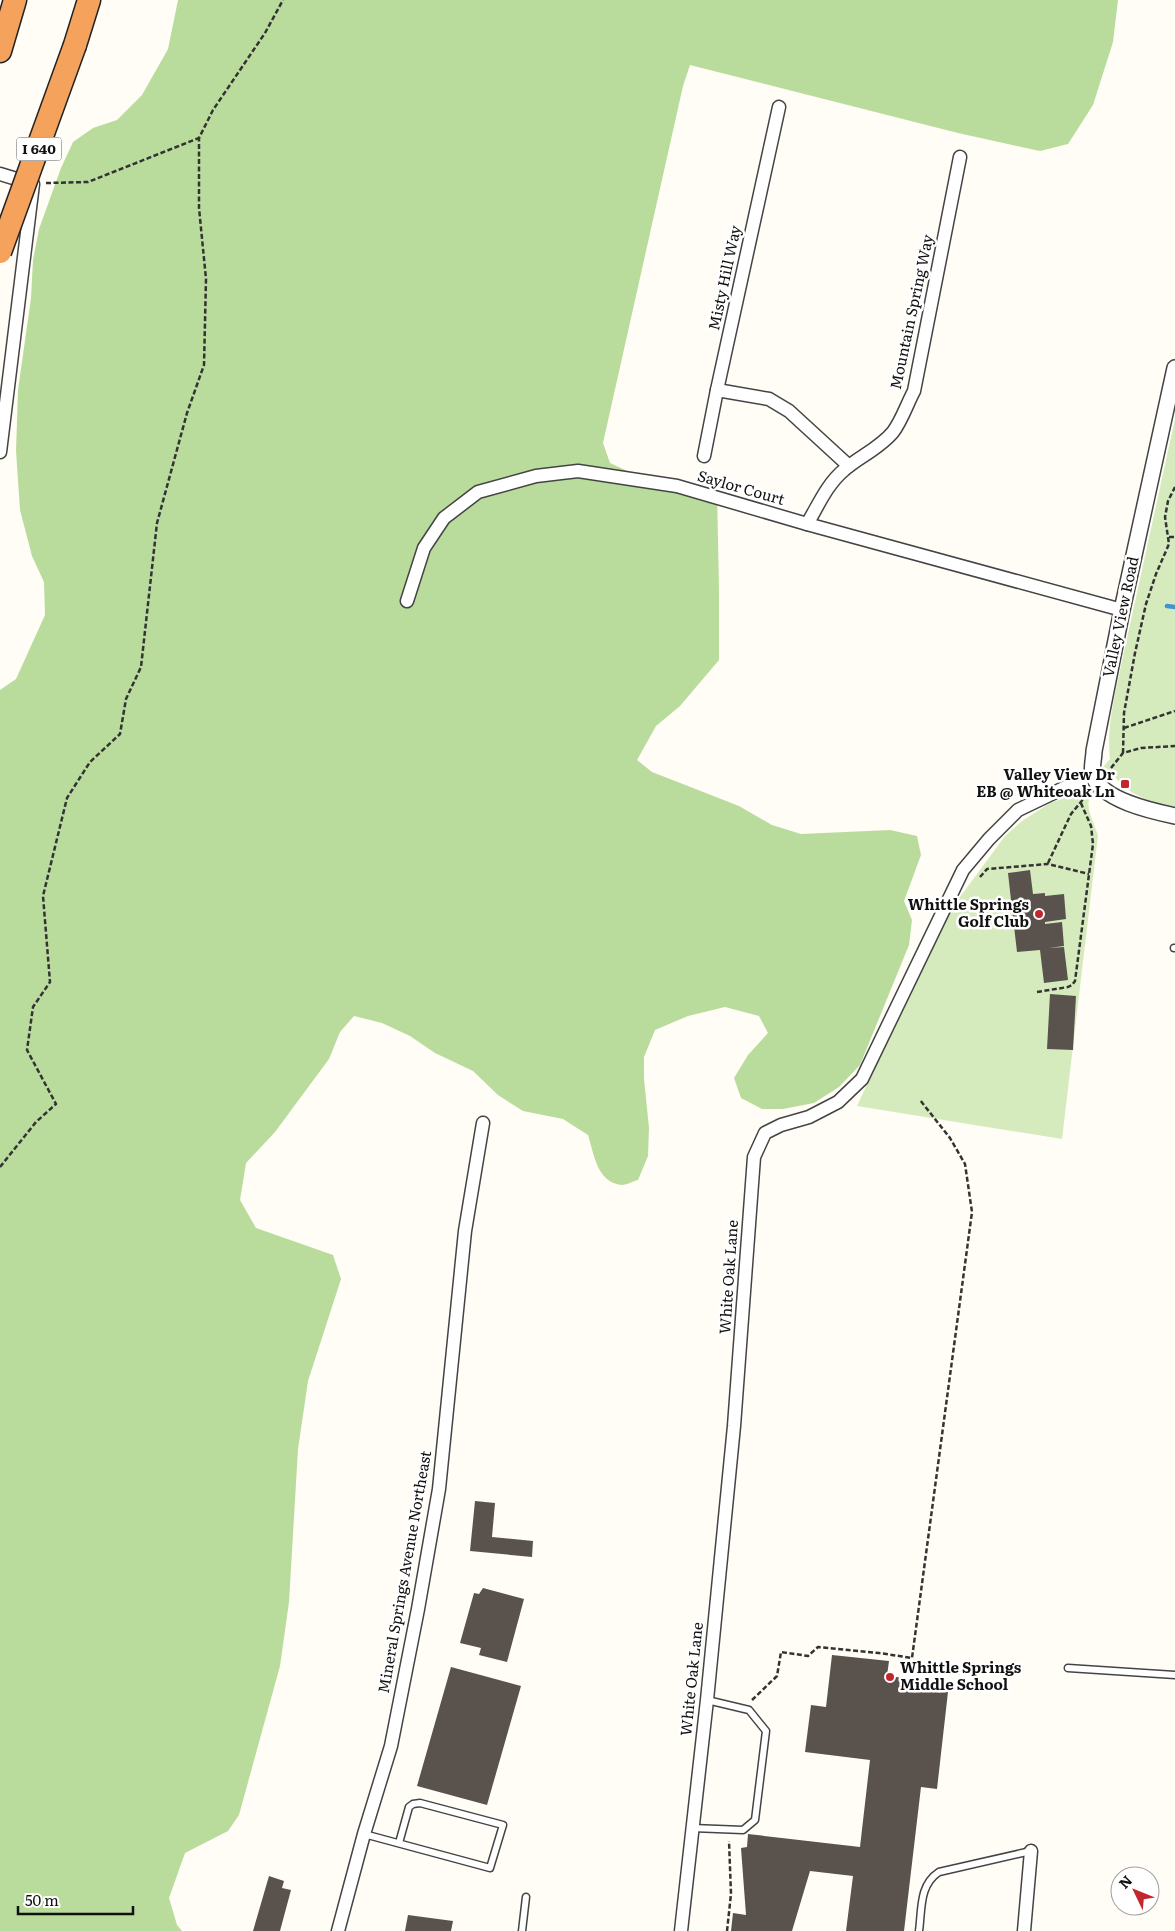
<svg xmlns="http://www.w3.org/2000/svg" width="1175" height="1931" viewBox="0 0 1175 1931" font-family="Literata,serif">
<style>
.green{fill:#d5ebbd}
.forest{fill:#b9dc9c}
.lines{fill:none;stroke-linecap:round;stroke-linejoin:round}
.stream{stroke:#3f96cf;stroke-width:4.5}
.building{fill:#5a524d}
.service-casing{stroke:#444;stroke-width:9}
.minor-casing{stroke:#444;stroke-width:15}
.tertiary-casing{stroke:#444;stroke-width:18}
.motorway-casing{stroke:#222;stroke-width:25}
.path{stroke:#333;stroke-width:2.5;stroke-dasharray:5 2.5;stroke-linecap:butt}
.service{stroke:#fff;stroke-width:6}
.minor{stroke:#fff;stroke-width:12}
.tertiary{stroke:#fff;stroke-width:15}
.motorway{stroke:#f5a25d;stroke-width:22}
.motorway-bridge-casing{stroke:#222;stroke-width:25;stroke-linecap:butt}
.motorway-bridge{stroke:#f5a25d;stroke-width:22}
.poi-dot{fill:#c4262e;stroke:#fff;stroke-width:2}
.labels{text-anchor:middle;stroke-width:5;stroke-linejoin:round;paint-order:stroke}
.shield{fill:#fff;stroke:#585858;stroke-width:1}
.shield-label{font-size:14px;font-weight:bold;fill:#111}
.street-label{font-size:15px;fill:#111;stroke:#fff}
.poi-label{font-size:15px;font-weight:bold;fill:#111;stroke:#fff;text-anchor:end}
</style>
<rect width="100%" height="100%" fill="#fffdf5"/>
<path class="green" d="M 1175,419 L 1175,808 C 1153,803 1125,794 1113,774 C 1084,803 1083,796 1098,835 L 1062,1139 L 857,1106 L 943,920 L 1005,836 L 1022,821 L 1050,803 L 1067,797 L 1078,796 L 1110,759 C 1107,733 1112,709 1117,684 Z"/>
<path class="forest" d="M 178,0 L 1118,0 L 1113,42 L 1093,105 L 1068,144 L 1040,151 L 958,133 L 690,65 L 683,86 L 603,443 L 610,463 L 636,475 L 717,493 L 719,589 L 719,660 L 680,706 L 656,726 L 637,760 L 652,772 L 739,806 L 772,825 L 801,834 L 890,830 L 917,836 L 921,855 L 904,901 L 912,920 L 909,945 L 860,1065 L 839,1087 L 814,1103 L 783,1109 L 762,1109 L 741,1098 L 734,1078 L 748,1055 L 768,1033 L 759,1016 L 725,1007 L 688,1016 L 655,1030 L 644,1057 L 644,1079 L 649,1128 L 648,1156 L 638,1180 C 633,1181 627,1185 622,1185 C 597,1183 594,1154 588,1135 L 563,1119 L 523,1111 L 498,1095 L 473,1071 L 435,1053 L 410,1036 L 382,1023 L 354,1016 L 340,1032 L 329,1059 L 275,1132 L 246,1163 L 240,1200 L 256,1228 L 333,1255 L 341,1279 L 308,1381 L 298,1449 L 289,1602 L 280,1666 L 239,1815 L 228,1831 L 185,1853 L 169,1898 L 177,1925 L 182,1931 L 0,1931 L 0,690 L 16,679 L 45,615 L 44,582 L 32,556 L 20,510 L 16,451 L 18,390 L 31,298 L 33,260 L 39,229 L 61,168 L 73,142 L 93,128 L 117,120 L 142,95 L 168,49 Z"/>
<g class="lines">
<polyline class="stream" points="1167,606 1175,607"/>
</g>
<g class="building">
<polygon points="1030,870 1033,894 1045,893 1045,896 1064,894 1066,919 1045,922 1045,924 1062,922 1064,946 1049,948 1064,947 1068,980 1044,983 1040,950 1017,952 1012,909 1004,910 1003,900 1011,900 1008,873"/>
<polygon points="1050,994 1076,996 1073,1050 1047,1049"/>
<polygon points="475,1501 495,1503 492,1537 533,1541 532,1557 470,1551"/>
<polygon points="483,1588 524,1599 507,1662 479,1655 481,1648 460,1643 474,1593 479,1594"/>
<polygon points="832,1655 889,1661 887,1676 949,1683 937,1789 921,1787 904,1931 846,1931 853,1876 810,1871 792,1931 731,1931 733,1913 746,1915 741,1848 747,1847 748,1834 860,1847 870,1760 805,1752 811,1705 826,1707"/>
<polygon points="451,1667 521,1686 487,1805 417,1786"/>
<polygon points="269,1876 284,1881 282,1888 291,1890 280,1931 253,1931"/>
<polygon points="408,1915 453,1921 451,1931 405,1931"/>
</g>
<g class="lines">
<defs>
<g id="service">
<polyline points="1174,948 1175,948"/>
<polyline points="1068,1668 1175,1675"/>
<polyline points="692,1828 743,1830 755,1820 766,1731 749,1710 707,1700"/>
<polyline points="364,1834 490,1868 503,1825 420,1803 413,1804 409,1807 399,1843"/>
<polyline points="522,1931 526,1897"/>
<path d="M 919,1931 C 922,1909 919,1885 939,1872 L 1031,1851"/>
</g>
<g id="minor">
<polyline points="0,174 33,184 0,452"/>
<polyline points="717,390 769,399 789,411 849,466"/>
<polyline points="704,456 717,390 779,107"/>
<path d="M 807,524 C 818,506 827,484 844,470 C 859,457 880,448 893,432 C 902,420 907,404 914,391 L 960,157"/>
<polyline points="407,601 424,548 444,518 478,492 536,476 578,471 677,486 807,524 1122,610"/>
<polyline points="338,1931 364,1834 391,1746 418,1609 439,1489 465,1231 483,1123"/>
<polyline points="681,1931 707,1700 734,1426 754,1157 765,1133 781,1125 809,1117 838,1102 862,1079 963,870 989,839 1018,810 1093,774"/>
<polyline points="1024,1931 1031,1851"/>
</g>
<path id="tertiary" d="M 1175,368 L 1122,610 L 1094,751 C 1094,758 1091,769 1093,775 C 1101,800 1152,811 1175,816"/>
<g id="motorway">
<polyline points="75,45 89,0"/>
<polyline points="0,51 15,0"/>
</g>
</defs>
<use href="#service" class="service-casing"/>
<use href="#minor" class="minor-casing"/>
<use href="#tertiary" class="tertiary-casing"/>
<use href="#motorway" class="motorway-casing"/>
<g class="path">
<polyline points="46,183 88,182 199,138"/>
<polyline points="1169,537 1175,537"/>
<polyline points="1124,728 1175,711"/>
<polyline points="1123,753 1124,713 1135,653 1146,604 1156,574 1169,544 1165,517 1168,501 1175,487"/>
<polyline points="1111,768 1123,753 1141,748 1175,746"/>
<polyline points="1048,863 1071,814 1085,797"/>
<polyline points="980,877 987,869 1048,864 1089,874"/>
<polyline points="1037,992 1068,987 1072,985 1075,981 1093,844 1091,826 1080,801"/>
<polyline points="0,1167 36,1122 56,1104 27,1050 33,1007 50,982 43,896 67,798 90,762 120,734 126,699 141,667 157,523 187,413 204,365 206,279 199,208 199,138 213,110 265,33 283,0"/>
<polyline points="752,1700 777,1676 781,1652 808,1656 818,1647 879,1653 912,1658 972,1212 965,1164 950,1138 920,1100"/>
<polyline points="727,1931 731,1894 729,1841"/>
</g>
<use href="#service" class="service"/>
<use href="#minor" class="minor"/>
<use href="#tertiary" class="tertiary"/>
<use href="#motorway" class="motorway"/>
<defs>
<polyline id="motorway-bridge" points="0,252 75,45"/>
</defs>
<use href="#motorway-bridge" class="motorway-bridge-casing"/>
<use href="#motorway-bridge" class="motorway-bridge"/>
</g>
<g class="poi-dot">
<rect x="1120" y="779" width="10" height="10" rx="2.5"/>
<circle cx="1039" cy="914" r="5"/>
<circle cx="890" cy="1677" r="5"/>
</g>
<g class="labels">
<rect class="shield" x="16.5" y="137.5" width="45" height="23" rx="4"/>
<g class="shield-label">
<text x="39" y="154">I 640</text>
</g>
<g class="street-label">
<text transform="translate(725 278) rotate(-78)" y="5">Misty Hill Way</text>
<text transform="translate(912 312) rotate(-78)" y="5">Mountain Spring Way</text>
<text transform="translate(741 488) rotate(16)" y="5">Saylor Court</text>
<text transform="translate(1121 617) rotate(-78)" y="5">Valley View Road</text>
<text transform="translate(729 1277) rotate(-86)" y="5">White Oak Lane</text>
<text transform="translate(405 1572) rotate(-80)" y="5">Mineral Springs Avenue Northeast</text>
<text transform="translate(692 1679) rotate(-84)" y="5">White Oak Lane</text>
</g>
<g class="poi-label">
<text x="1115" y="780">Valley View Dr<tspan x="1115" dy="17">EB @ Whiteoak Ln</tspan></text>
<text x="1029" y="910">Whittle Springs<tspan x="1029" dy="17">Golf Club</tspan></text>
<text x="900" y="1673" text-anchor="start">Whittle Springs<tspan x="900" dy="17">Middle School</tspan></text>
</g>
</g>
<g transform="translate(1135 1891) rotate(313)"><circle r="24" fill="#ffffff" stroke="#a0a0a0"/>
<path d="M0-4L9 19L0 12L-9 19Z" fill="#c4262e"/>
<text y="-8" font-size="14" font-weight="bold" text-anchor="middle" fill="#111111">N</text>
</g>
<path d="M18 1906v8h115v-8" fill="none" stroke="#111111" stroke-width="2.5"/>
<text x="25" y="1906" font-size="15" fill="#111111" stroke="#ffffff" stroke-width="4" paint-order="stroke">50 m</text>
</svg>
